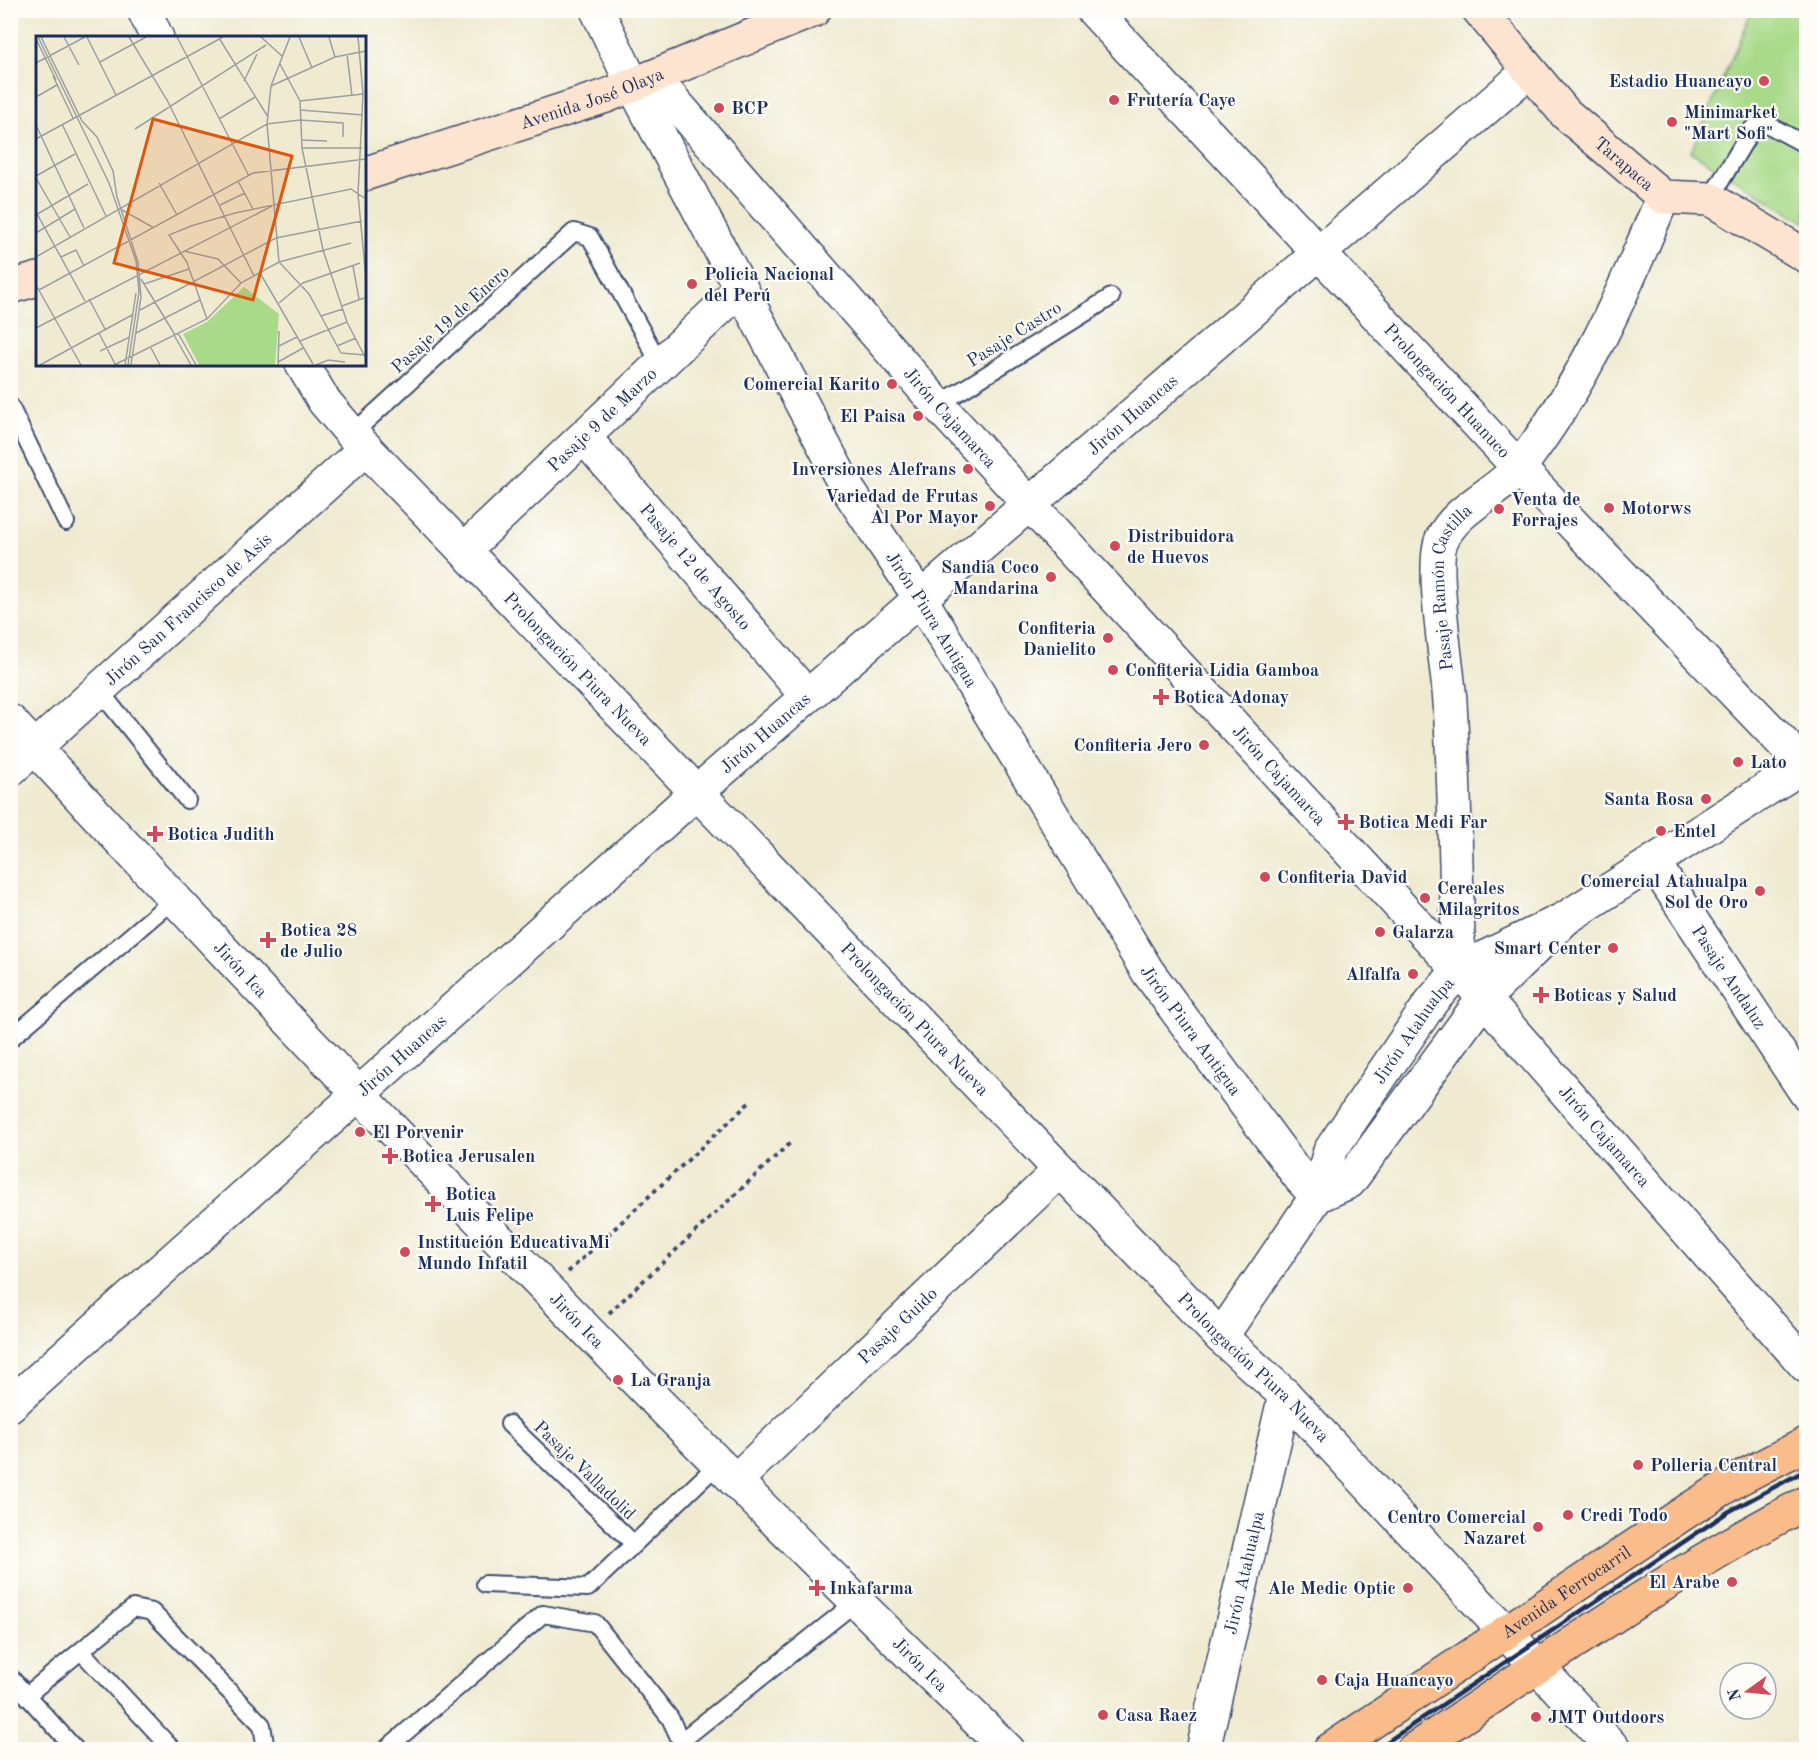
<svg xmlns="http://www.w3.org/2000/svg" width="1817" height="1760" viewBox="0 0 1817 1760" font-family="'Old Standard TT',serif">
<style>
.green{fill:#a8da89;stroke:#628474;stroke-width:1.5}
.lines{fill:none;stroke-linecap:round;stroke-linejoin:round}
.lane-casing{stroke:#3b4b6f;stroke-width:20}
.street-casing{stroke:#3b4b6f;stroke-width:36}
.secondary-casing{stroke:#3b4b6f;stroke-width:36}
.primary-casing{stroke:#3b4b6f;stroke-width:36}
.path{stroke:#3b4b6f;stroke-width:4;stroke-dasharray:4.5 4.5;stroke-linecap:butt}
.lane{stroke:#fff;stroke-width:16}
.street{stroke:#fff;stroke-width:33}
.secondary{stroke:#fde4d0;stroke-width:33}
.primary{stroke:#f9bc8a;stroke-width:33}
.rail{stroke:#1b2f5e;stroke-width:4.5}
.poi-dot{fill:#d1495b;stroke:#fdfcf7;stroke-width:2}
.labels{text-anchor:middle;stroke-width:4.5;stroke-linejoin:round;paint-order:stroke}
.poi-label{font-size:18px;font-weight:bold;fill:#1b2f5e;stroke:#fdfcf7;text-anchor:start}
.street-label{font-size:18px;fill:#1b2f5e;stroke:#fdfcf7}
.inset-road{fill:none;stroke:#9a9fa2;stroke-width:1.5}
.view{fill:#de5710;fill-opacity:0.15;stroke:#de5710;stroke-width:3}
.inset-edge{fill:none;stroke:#1b2f5e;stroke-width:3}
</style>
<rect width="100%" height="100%" fill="#fdfcf7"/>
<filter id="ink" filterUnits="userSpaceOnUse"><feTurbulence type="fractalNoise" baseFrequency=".0167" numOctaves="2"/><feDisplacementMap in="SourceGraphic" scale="12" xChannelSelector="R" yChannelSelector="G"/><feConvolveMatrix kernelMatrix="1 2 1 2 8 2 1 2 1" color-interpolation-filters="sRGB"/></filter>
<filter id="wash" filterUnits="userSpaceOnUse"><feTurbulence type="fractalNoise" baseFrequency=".008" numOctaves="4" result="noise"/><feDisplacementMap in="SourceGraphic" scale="24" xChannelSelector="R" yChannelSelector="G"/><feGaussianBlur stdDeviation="1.35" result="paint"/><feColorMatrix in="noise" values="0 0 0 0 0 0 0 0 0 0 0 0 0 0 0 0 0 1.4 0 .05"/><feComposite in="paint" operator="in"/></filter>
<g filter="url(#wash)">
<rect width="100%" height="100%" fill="#efead0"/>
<polygon class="green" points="1752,11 1806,11 1806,223 1691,152"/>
</g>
<g filter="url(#ink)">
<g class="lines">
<defs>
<g id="lane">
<polyline points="1710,199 1752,129 1765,123 1806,145"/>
<polyline points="938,405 1111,297"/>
<polyline points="10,406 66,522"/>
<polyline points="352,434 574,232 590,237 660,364"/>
<polyline points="99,690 187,800"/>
<polyline points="10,1039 175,898"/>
<polyline points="509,1424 634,1544"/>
<polyline points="485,1584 588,1588 718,1464"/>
<polyline points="81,1651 173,1750"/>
<polyline points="10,1677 76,1750"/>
<polyline points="27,1695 133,1608 152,1612 262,1725 266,1750"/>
<polyline points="681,1741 856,1602"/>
<polyline points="385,1750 543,1614 595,1623 670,1718 685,1750"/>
</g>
<g id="street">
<polyline points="144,10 157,38"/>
<path id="s1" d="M 597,10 L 633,85 L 845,485 L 920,598 L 1148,972 L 1301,1179 L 1317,1196 L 1349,1182 L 1483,999 L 1566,918"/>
<path id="s2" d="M 1093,10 L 1519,468 L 1806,767"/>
<path id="s3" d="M 653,77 L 938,405 L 1459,970 L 1806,1366"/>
<path id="s4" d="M 302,364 L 324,401 L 352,434 L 1221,1337 L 1285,1395 L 1615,1750"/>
<path id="s5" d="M 584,437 L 807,696"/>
<path id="s6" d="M 464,550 L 741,288"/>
<path id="s7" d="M 10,721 C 333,1073 665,1417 1008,1750"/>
<path id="s8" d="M 10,770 L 366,448"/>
<path id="s9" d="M 1653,862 L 1806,1093"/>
<path id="s10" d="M 1459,970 C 1456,880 1455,791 1450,702 C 1448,669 1430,563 1442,539 C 1458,506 1499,493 1521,465 C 1585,382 1623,293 1663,197"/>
<path id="s11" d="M 1221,1337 L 1317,1196 L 1330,1151 L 1432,1001 L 1459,970 L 1566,918 L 1806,764"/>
<path id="s12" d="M 10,1405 L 697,792 L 1529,71"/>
<path id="s13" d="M 735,1481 L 1060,1170"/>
<path id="s14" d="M 1203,1750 L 1285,1395"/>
</g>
<g id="secondary">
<path id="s15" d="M 1479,10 L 1566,114 L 1663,197 L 1710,199 L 1806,256"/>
<path id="s16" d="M 364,174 L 606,96 L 814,10"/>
<polyline points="10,287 38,279"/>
</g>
<g id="primary">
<path id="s17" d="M 1330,1750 L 1690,1509 L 1738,1479 L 1806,1444"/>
<path d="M 1413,1750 C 1543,1664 1668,1574 1806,1503"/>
</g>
</defs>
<use href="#lane" class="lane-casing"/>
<use href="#street" class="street-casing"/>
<use href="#secondary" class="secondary-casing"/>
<use href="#primary" class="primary-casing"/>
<g class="path">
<polyline points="568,1272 750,1102"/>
<polyline points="609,1313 790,1143"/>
</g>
<use href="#lane" class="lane"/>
<use href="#street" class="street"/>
<use href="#secondary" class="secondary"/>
<use href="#primary" class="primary"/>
<polyline class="rail" points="1375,1750 1728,1512 1806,1470"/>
</g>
</g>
<g class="poi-dot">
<circle cx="1764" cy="81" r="6"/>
<circle cx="1114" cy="100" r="6"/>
<circle cx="719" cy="108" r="6"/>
<circle cx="1672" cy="122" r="6"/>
<circle cx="692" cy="284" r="6"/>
<circle cx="892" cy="384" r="6"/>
<circle cx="918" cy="416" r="6"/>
<circle cx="968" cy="469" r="6"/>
<circle cx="990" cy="506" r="6"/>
<circle cx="1609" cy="508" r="6"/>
<circle cx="1499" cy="509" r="6"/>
<circle cx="1115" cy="546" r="6"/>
<circle cx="1051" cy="577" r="6"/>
<circle cx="1108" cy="638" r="6"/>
<circle cx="1113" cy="670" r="6"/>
<path d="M1158 688h6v6h6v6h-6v6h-6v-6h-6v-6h6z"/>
<circle cx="1204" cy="745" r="6"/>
<circle cx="1738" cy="762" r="6"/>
<circle cx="1706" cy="799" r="6"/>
<path d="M1343 813h6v6h6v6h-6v6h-6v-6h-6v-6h6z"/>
<circle cx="1661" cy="831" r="6"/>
<path d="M152 825h6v6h6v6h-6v6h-6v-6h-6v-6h6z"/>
<circle cx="1265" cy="877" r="6"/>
<circle cx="1760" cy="891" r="6"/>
<circle cx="1425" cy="898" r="6"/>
<circle cx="1380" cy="932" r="6"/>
<path d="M265 931h6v6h6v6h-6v6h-6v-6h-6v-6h6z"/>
<circle cx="1613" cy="948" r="6"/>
<circle cx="1413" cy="974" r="6"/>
<path d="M1538 986h6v6h6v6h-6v6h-6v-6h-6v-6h6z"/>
<circle cx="360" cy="1132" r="6"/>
<path d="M387 1147h6v6h6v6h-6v6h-6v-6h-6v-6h6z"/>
<path d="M430 1195h6v6h6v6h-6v6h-6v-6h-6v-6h6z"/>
<circle cx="405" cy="1252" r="6"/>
<circle cx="618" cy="1380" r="6"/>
<circle cx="1638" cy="1465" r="6"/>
<circle cx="1568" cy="1515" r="6"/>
<circle cx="1538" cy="1527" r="6"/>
<circle cx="1732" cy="1582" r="6"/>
<path d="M814 1579h6v6h6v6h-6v6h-6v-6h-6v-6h6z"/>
<circle cx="1408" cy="1588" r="6"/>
<circle cx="1322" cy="1680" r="6"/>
<circle cx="1103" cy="1715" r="6"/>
<circle cx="1536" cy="1717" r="6"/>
</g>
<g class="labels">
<g class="poi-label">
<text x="1752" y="87" text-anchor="end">Estadio Huancayo</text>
<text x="1126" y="106">Frutería Caye</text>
<text x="731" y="114">BCP</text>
<text x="1684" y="118">Minimarket<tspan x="1684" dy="21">"Mart Sofi"</tspan></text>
<text x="704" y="280">Policia Nacional<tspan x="704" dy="21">del Perú</tspan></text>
<text x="880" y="390" text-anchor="end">Comercial Karito</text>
<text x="906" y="422" text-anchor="end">El Paisa</text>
<text x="956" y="475" text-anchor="end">Inversiones Alefrans</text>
<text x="978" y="502" text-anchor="end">Variedad de Frutas<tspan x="978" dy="21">Al Por Mayor</tspan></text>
<text x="1511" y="505">Venta de<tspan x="1511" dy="21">Forrajes</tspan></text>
<text x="1621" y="514">Motorws</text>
<text x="1127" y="542">Distribuidora<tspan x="1127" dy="21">de Huevos</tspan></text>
<text x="1039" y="573" text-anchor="end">Sandia Coco<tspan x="1039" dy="21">Mandarina</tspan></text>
<text x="1096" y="634" text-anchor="end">Confiteria<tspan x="1096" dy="21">Danielito</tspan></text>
<text x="1125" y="676">Confiteria Lidia Gamboa</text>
<text x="1173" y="703">Botica Adonay</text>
<text x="1192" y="751" text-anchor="end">Confiteria Jero</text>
<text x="1750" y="768">Lato</text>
<text x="1694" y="805" text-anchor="end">Santa Rosa</text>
<text x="1358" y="828">Botica Medi Far</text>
<text x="1673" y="837">Entel</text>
<text x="167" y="840">Botica Judith</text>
<text x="1277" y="883">Confiteria David</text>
<text x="1748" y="887" text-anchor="end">Comercial Atahualpa<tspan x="1748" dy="21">Sol de Oro</tspan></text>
<text x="1437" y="894">Cereales<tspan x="1437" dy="21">Milagritos</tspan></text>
<text x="280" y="936">Botica 28<tspan x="280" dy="21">de Julio</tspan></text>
<text x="1392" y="938">Galarza</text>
<text x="1601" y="954" text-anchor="end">Smart Center</text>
<text x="1401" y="980" text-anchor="end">Alfalfa</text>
<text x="1553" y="1001">Boticas y Salud</text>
<text x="372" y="1138">El Porvenir</text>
<text x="402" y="1162">Botica Jerusalen</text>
<text x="445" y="1200">Botica<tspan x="445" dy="21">Luis Felipe</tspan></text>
<text x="417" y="1248">Institución EducativaMi<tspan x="417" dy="21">Mundo Infatil</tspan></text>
<text x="630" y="1386">La Granja</text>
<text x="1650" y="1471">Polleria Central</text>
<text x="1580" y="1521">Credi Todo</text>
<text x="1526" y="1523" text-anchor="end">Centro Comercial<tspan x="1526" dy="21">Nazaret</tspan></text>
<text x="1720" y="1588" text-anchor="end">El Arabe</text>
<text x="829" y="1594">Inkafarma</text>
<text x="1396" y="1594" text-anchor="end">Ale Medic Optic</text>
<text x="1334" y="1686">Caja Huancayo</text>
<text x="1115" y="1721">Casa Raez</text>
<text x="1548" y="1723">JMT Outdoors</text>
</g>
<g class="street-label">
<text dy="6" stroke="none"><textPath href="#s16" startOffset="240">Avenida José Olaya</textPath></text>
<text dy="6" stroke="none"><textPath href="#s15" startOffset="212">Tarapaca</textPath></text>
<text transform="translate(450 319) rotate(-42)" y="6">Pasaje 19 de Enero</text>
<text transform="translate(1014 334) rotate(-32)" y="6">Pasaje Castro</text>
<text dy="6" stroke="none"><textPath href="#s2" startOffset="520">Prolongación Huanuco</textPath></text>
<text dy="6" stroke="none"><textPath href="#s12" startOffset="1497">Jirón Huancas</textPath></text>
<text dy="6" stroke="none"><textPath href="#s3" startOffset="452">Jirón Cajamarca</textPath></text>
<text dy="6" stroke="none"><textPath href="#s6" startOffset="190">Pasaje 9 de Marzo</textPath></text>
<text dy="6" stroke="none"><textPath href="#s5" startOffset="171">Pasaje 12 de Agosto</textPath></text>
<text dy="6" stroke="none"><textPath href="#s10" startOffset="387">Pasaje Ramón Castilla</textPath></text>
<text dy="6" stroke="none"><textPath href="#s8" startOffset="240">Jirón San Francisco de Asis</textPath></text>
<text dy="6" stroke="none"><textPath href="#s1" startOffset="696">Jirón Piura Antigua</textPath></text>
<text dy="6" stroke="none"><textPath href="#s4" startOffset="412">Prolongación Piura Nueva</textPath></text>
<text dy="6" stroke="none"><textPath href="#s12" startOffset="1011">Jirón Huancas</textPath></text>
<text dy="6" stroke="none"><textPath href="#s3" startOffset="938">Jirón Cajamarca</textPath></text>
<text dy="6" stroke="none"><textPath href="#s7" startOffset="339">Jirón Ica</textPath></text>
<text dy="6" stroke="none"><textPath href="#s9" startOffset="138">Pasaje Andaluz</textPath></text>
<text dy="6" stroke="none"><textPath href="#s4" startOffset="898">Prolongación Piura Nueva</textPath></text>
<text dy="6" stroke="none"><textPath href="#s1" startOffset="1182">Jirón Piura Antigua</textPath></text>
<text dy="6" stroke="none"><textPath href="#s11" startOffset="364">Jirón Atahualpa</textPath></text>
<text dy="6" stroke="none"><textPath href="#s12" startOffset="525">Jirón Huancas</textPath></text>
<text dy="6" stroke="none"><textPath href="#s3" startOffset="1424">Jirón Cajamarca</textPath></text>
<text dy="6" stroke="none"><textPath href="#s7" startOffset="825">Jirón Ica</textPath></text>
<text dy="6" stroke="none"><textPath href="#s13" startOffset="225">Pasaje Guido</textPath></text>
<text dy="6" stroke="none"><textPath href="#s4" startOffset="1384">Prolongación Piura Nueva</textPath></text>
<text transform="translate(585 1470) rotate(44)" y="6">Pasaje Valladolid</text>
<text dy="6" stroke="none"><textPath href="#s14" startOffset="182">Jirón Atahualpa</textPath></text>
<text dy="6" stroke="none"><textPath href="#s17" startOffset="284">Avenida Ferrocarril</textPath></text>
<text dy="6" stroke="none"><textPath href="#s7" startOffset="1311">Jirón Ica</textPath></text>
</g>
</g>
<g transform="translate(36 36)">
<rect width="330" height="330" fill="#efead0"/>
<path d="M 208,251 L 243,278 L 239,329 L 163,329 L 147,298 L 171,286 Z" fill="#a8da89"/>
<path class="inset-road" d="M 2,1 L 73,147 L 100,225 L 103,256 L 92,329M 5,1 L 46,85 L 61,101 L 77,135 L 81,161 L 102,226 L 105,261 L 95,329M 28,1 L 43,29M 51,1 L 80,59M 93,1 L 131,64 L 218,240M 141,1 L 213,140M 225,1 L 247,21M 254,1 L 235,50 L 231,88 L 243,226 L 273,258 L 305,317M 263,1 L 276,32M 293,1 L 299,21M 322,1 L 327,58 L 322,158 L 330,243M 183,2 L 232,81M 0,3 L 20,44M 311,18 L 316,60M 64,26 L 110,1M 0,27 L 49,1M 244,28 L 264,65 L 266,112 L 287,214 L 311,286 L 329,321M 17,40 L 37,82M 208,45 L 221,18M 235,50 L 299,21 L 330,15M 0,61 L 21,49M 264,65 L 327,58M 264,74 L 327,79M 183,83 L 219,61M 26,88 L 70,180M 0,89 L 48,192M 99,93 L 230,9M 0,103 L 187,1M 265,104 L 291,105M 266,112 L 326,112M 0,140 L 39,118M 0,142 L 34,201M 202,145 L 217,173M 123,147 L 141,179M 184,169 L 209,157M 86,174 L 118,192M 0,176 L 49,265M 0,179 L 52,148M 0,197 L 39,173M 148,215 L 182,223 L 205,247M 0,221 L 231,88 L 264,84 L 307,87 L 307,101M 25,221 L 40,214 L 48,230M 150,224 L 171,283M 150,225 L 133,199 L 155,190 L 199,177 L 315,153 L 330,163M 317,230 L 323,263M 224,237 L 277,328M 105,243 L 139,299M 108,248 L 153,233M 0,249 L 45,329M 3,254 L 217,137 L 330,123M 53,263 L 69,293M 243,267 L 267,247 L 324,227M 306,270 L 328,262M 104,274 L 240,202 L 326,185M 285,280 L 307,273M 0,292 L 236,170M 63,297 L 79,328M 100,297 L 164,264M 142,297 L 160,329M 138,299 L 155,329M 264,305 L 311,286M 114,310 L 124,329M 243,310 L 261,301M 301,310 L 320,302M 64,315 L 94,301M 305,317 L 329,319M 242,326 L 267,312M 4,329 L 96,279M 78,329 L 171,283 L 205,247 L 243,226 L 315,207M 89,329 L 100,257M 242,329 L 243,295M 280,329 L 292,324 L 309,326"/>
<path class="view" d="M 117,83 L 256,120 L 217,264 L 78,227 Z"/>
<rect width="330" height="330" class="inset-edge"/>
</g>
<rect width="1817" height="1760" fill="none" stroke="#fdfcf7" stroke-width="36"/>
<g transform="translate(1748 1691) rotate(255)"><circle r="28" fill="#fdfcf7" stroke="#a3aaba" stroke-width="1.5"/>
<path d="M0-4.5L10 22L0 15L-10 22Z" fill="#d1495b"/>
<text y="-9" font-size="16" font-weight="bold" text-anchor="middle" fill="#1b2f5e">N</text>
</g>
</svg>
